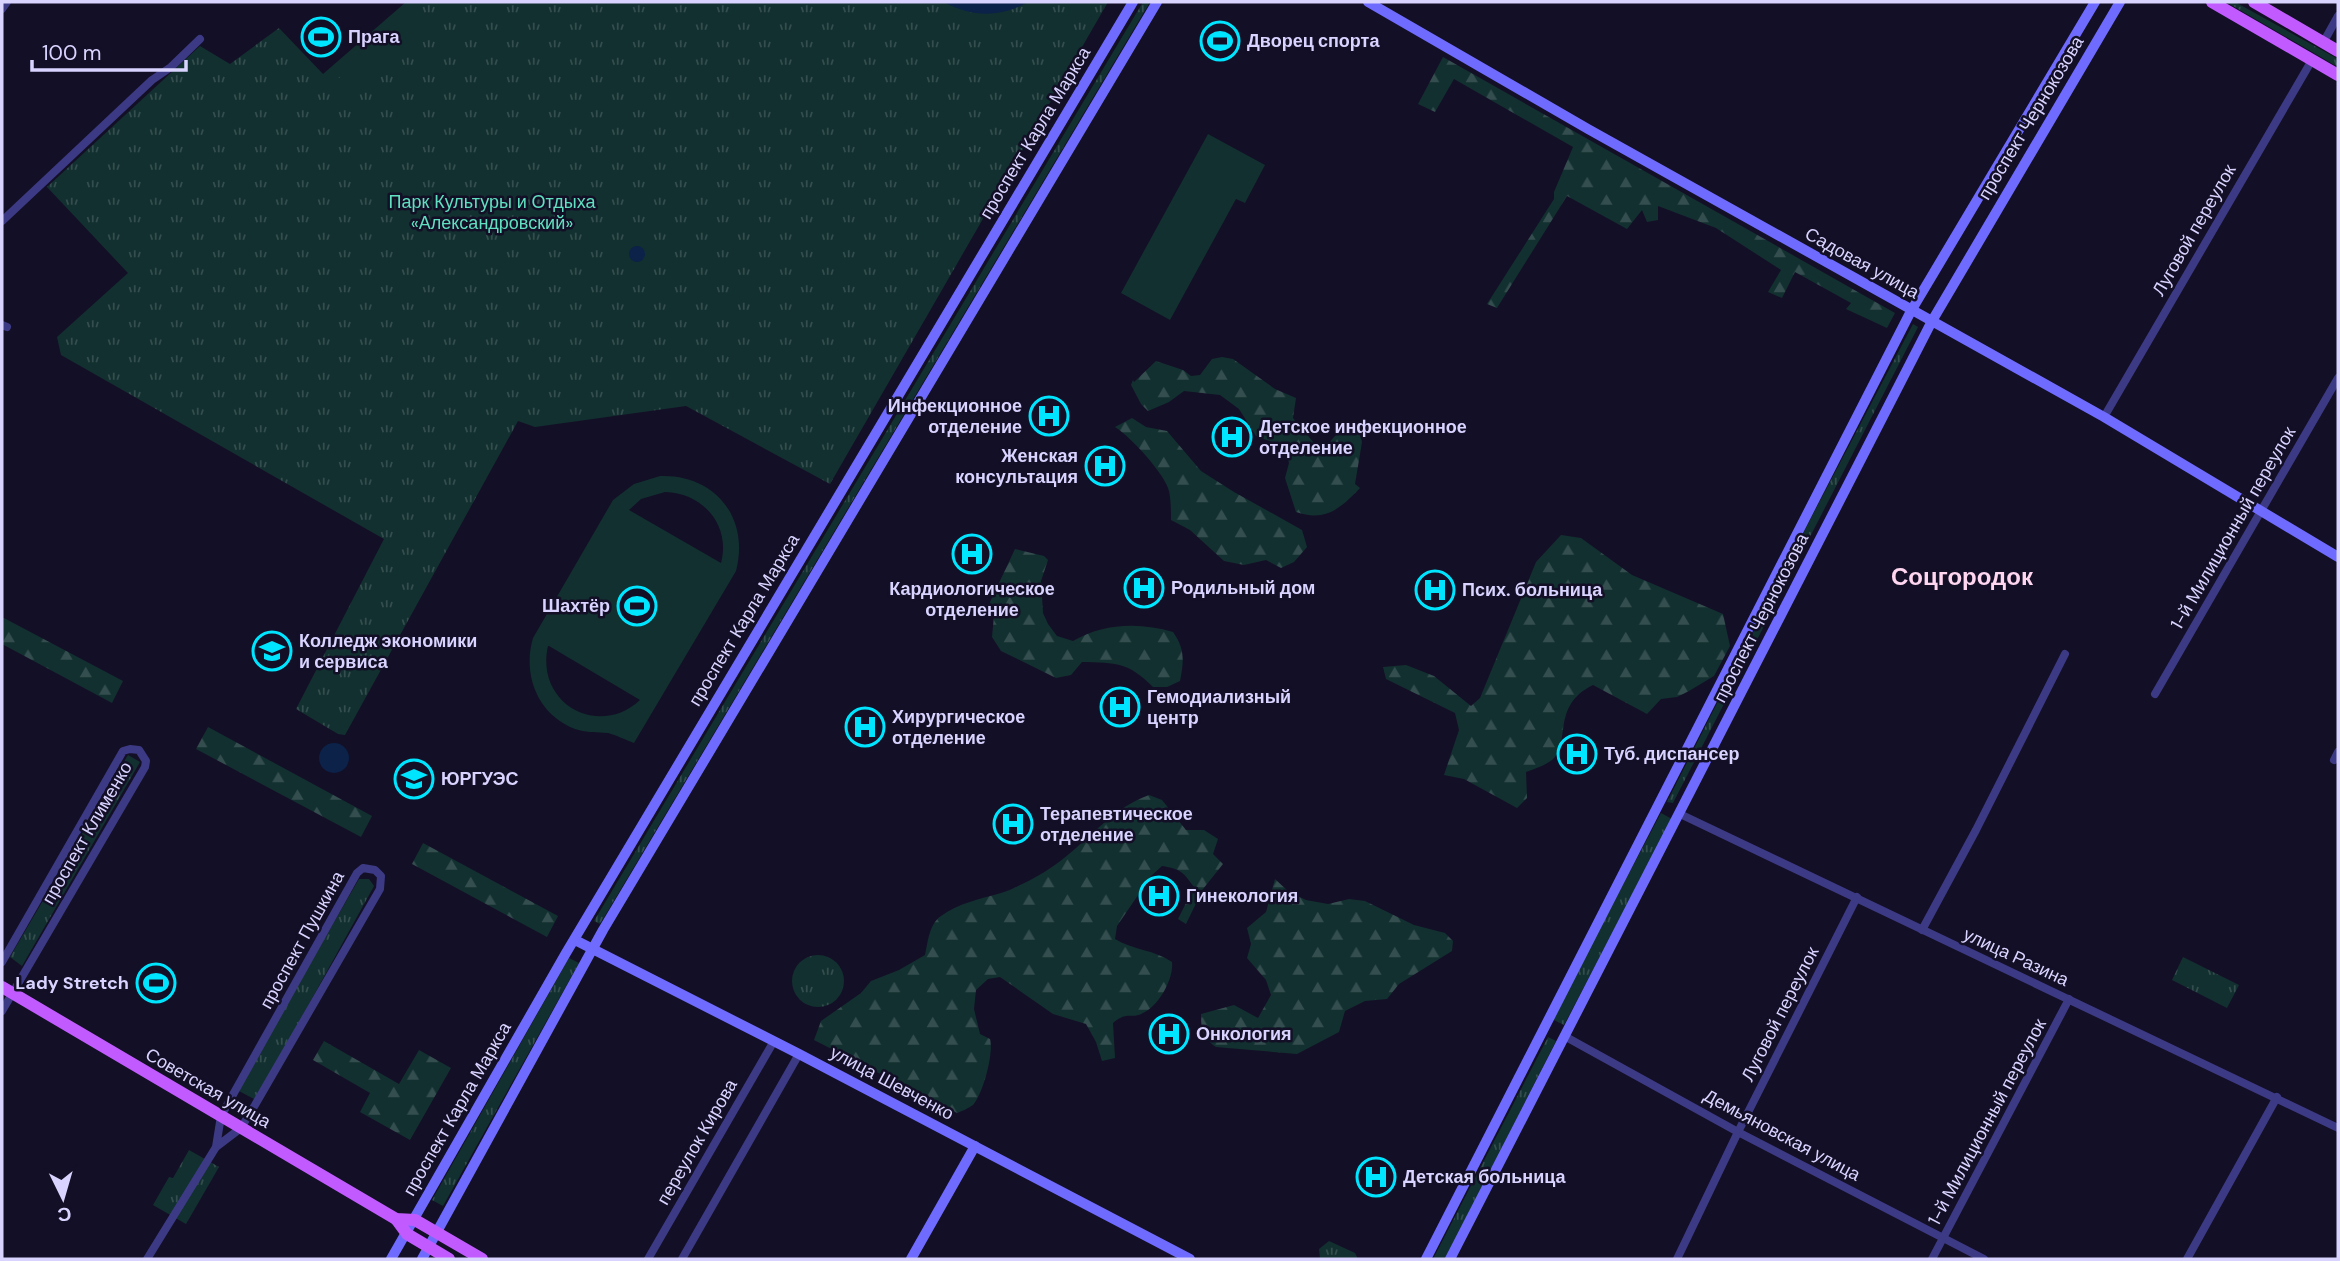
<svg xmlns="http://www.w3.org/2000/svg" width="2340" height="1261" viewBox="0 0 2340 1261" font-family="'DM Sans',sans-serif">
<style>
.grass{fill:url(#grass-tufts)}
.forest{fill:url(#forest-firs)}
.garden{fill:#12302f;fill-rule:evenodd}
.water{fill:#0c2248}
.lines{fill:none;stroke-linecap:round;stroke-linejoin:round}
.street{stroke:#3d3a85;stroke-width:8}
.secondary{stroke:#6f6bff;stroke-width:10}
.primary{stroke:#c25bff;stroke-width:12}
.labels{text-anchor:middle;stroke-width:5;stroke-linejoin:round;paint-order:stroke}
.poi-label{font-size:18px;font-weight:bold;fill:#d9d4ff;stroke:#130f26;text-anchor:start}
.street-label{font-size:18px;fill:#d9d4ff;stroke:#130f26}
.park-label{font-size:18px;fill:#5fe0c0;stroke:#130f26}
.district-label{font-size:24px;font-weight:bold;fill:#ffd6f0;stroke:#130f26}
</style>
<defs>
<pattern id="grass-tufts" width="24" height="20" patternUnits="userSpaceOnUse" patternTransform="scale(1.75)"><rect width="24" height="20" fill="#12302f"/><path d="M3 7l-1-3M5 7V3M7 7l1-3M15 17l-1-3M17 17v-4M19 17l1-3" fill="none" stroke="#344d4e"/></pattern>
<pattern id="forest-firs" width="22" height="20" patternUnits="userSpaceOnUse" patternTransform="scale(1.75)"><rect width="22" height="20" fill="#12302f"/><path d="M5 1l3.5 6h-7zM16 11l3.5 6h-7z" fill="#344d4e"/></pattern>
</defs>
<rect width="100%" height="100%" fill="#130f26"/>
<g class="grass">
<polygon points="406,2 1108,2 830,484 686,406 535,427 518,421 345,735 338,734 296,709 384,539 61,355 57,337 128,273 47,187 200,46 230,64 279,28 323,74"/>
<polygon points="1143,2 1150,2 600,924 594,921"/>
<polygon points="2226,2 2235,2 2338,59 2338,67"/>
<polygon points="1913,324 1918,327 1673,803 1667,802 1810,520"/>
<polygon points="128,755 140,762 22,966 10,957"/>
<polygon points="1661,813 1672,819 1564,1025 1552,1019"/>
<polygon points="359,879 369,879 374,886 256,1100 237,1090"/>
<circle cx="818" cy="981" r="26"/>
<polygon points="2183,957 2239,985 2227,1008 2172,980"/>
<polygon points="569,958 579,963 443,1206 432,1200"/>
<polygon points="1548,1037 1556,1041 1445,1259 1433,1259"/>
<polygon points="189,1150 219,1167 186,1224 153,1205 169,1177 173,1178"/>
<polygon points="1329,1241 1355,1253 1358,1259 1320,1259 1319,1249"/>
</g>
<g class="forest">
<polygon points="1443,57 1895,313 1887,328 1846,309 1851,303 1795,272 1782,298 1768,292 1781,270 1716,228 1658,206 1658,220 1647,222 1642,210 1627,229 1567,196 1497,308 1487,304 1554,199 1554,192 1573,147 1454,79 1435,112 1418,104"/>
<path d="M 1222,357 L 1233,359 L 1275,389 L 1296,398 L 1293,418 L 1314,443 L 1328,444 L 1348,421 L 1359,429 L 1362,442 L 1355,484 L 1360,488 C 1340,509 1325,522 1296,512 L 1285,478 L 1289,463 L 1286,452 L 1277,444 L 1256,436 L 1239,409 L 1220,395 L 1184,391 L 1169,402 L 1148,411 L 1141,404 L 1131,385 L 1133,380 L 1134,382 L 1156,361 L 1183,370 L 1191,376 L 1200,375 L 1212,359 Z"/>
<path d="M 1132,418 L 1146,427 L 1167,431 L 1201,471 L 1234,492 L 1302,530 L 1307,547 L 1294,562 L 1281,568 L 1266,560 L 1244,565 L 1224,561 L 1190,530 L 1171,520 C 1171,511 1171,500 1169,491 C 1165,474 1130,436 1115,427 Z"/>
<path d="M 1561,535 L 1581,538 L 1632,575 L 1723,614 L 1730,646 L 1714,676 L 1689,691 L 1677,697 L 1661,699 L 1647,714 L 1593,685 C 1550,706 1572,744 1552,760 C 1544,766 1534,769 1526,772 L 1527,798 L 1517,808 L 1464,779 L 1444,775 L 1459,730 L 1455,713 L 1386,679 L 1383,667 L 1406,665 L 1434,676 L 1471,706 L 1480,698 L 1536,562 Z"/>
<path d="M 1015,549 L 1044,556 L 1048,560 L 1041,581 L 1043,613 L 1048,624 L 1057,636 L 1073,641 C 1103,623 1140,622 1173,632 C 1185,649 1184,661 1180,681 L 1167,687 L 1153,687 C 1128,662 1117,663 1082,662 L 1071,675 L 1056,678 L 1001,651 L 992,637 L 994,615 L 990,602 Z"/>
<polygon points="2,617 123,681 112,703 2,644"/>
<polygon points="208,727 372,816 361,837 196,749"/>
<path d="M 1149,795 L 1162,800 L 1186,830 L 1204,830 L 1218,839 L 1213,854 L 1223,864 L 1203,889 L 1186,924 L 1178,919 L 1194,887 C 1183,872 1181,869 1162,866 L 1151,876 L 1117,926 L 1115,939 C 1133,950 1155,950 1172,962 C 1174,978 1159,1006 1143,1013 C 1131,1020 1128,1010 1113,1023 L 1115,1058 L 1102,1061 L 1096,1042 L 1086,1024 L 1053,1014 L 1000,977 L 988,979 L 976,990 L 974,1009 L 980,1034 L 990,1039 C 994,1053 983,1094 973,1105 C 969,1108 962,1111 957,1113 L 814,1040 L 821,1021 L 861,993 L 871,981 L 899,970 L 925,955 C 928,942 929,924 941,916 C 959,903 980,899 1001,893 C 1017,888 1045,873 1059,862 C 1089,840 1112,808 1149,795 Z"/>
<polygon points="423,843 558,916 547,937 412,864"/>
<path d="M 1275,879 L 1289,892 L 1306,900 L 1328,904 L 1349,899 L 1365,901 L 1414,925 L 1445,933 L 1453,941 L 1452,951 L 1399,984 L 1387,999 L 1365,1001 L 1345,1011 L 1339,1032 L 1297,1054 L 1216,1047 C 1203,1038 1201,1030 1201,1014 L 1234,1005 L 1258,1018 L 1271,995 L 1266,980 L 1247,958 L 1251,944 L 1247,928 L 1266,912 Z"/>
<polygon points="324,1041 399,1084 419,1050 451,1068 410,1140 360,1112 370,1093 313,1060"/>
</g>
<g class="garden">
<polygon points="417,7 429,20 349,93 337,80"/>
<polygon points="1208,134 1265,165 1245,203 1236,199 1170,320 1121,293"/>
<path d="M 660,476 C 715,474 750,518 736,571 L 634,743 C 626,740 616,735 608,733 C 597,732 587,733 575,729 C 538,715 522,675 533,638 L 613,500 L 634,484 ZM 665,492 C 703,493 731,525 721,563 L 629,510 L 641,499 ZM 548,646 L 549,646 L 640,700 C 598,739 535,703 548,646 Z"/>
</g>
<g class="water">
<path d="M 944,2 L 1028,2 C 1000,18 971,17 944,2 Z"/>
<circle cx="637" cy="254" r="8"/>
<circle cx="334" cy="758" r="15"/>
</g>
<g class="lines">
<g class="street">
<polyline points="2,9 7,2"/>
<polyline points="2323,43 2338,16"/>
<polyline points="2,221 152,80 171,67 200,39"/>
<polyline points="2,325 7,327"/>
<polyline points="2104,417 2312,60"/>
<polyline points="2155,694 2338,378"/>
<polyline points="2334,760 2338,752"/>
<polyline points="1680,814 2338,1128"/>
<polyline points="1922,930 1976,830 2065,654"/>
<polyline points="2,962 123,751 130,749 139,750 146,761 145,767 2,1011"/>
<polyline points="1566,1037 1738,1132 1984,1259"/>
<polyline points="147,1259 216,1147 241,1128 255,1105 380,889 381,876 375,870 363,868 357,873 221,1116 216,1147"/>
<polyline points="648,1259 774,1041"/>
<polyline points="682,1259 799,1054"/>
<polyline points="1677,1259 1738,1132 1857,897"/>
<polyline points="1932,1259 2069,999"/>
<polyline points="2187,1259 2277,1097"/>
</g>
<g class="secondary">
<polyline points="1368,2 1588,129 2104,417 2338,557"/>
<polyline points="575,940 799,1054 1190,1259"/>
<polyline points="391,1259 566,953 1133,2"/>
<polyline points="422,1259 603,930 1157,2"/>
<polyline points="911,1259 975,1146"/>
<polyline points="1426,1259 1911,311 2095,2"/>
<polyline points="1450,1259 1932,321 2120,2"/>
</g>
<g class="primary">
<polyline points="2212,2 2338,75"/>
<polyline points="2254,2 2338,51"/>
<polyline points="2,987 396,1219 415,1220 482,1259"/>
<polyline points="396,1219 407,1234 449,1259"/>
</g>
</g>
<defs>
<symbol id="stadium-ring" viewBox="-11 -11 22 22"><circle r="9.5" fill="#130f26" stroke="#00e5ff" stroke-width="1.5"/><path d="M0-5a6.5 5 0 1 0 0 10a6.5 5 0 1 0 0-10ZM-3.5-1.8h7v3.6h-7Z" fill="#00e5ff"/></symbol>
<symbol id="hospital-ring" viewBox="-11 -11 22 22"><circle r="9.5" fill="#130f26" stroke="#00e5ff" stroke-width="1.5"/><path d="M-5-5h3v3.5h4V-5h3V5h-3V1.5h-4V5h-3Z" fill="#00e5ff"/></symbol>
<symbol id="university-ring" viewBox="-11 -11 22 22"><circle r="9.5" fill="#130f26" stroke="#00e5ff" stroke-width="1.5"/><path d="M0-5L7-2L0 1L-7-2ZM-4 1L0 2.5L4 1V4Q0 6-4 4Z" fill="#00e5ff"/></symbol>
</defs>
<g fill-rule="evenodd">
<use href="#stadium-ring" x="299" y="15" width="44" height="44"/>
<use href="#stadium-ring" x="1198" y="19" width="44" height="44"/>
<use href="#hospital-ring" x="1027" y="394" width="44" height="44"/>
<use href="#hospital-ring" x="1210" y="415" width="44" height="44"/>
<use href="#hospital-ring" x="1083" y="444" width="44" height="44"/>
<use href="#hospital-ring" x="950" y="532" width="44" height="44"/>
<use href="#hospital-ring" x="1122" y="566" width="44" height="44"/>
<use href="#hospital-ring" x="1413" y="568" width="44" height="44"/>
<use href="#stadium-ring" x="615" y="584" width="44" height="44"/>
<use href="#university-ring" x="250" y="629" width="44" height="44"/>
<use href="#hospital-ring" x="1098" y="685" width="44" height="44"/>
<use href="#hospital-ring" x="843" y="705" width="44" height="44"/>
<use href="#hospital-ring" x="1555" y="732" width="44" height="44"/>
<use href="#university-ring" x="392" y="757" width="44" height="44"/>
<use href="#hospital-ring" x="991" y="802" width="44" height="44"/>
<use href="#hospital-ring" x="1137" y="874" width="44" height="44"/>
<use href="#stadium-ring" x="134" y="961" width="44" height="44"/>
<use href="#hospital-ring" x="1147" y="1012" width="44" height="44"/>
<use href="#hospital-ring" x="1354" y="1155" width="44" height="44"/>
</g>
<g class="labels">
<g class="poi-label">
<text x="348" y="43">Прага</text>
<text x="1247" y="47">Дворец спорта</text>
<text x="1022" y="412" text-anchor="end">Инфекционное<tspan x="1022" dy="21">отделение</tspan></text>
<text x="1259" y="433">Детское инфекционное<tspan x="1259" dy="21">отделение</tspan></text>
<text x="1078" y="462" text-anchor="end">Женская<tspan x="1078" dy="21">консультация</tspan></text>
<text x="1171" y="594">Родильный дом</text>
<text x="972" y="595" text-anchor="middle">Кардиологическое<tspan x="972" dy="21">отделение</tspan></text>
<text x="1462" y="596">Псих. больница</text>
<text x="610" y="612" text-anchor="end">Шахтёр</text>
<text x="299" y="647">Колледж экономики<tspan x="299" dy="21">и сервиса</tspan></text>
<text x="1147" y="703">Гемодиализный<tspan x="1147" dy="21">центр</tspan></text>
<text x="892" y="723">Хирургическое<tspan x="892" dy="21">отделение</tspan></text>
<text x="1604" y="760">Туб. диспансер</text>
<text x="441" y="785">ЮРГУЭС</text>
<text x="1040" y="820">Терапевтическое<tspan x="1040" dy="21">отделение</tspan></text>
<text x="1186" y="902">Гинекология</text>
<text x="129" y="989" text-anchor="end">Lady Stretch</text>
<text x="1196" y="1040">Онкология</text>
<text x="1403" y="1183">Детская больница</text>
</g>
<g class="street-label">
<text transform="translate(2031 118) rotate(-59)" y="6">проспект Чернокозова</text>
<text transform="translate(1035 133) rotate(-59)" y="6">проспект Карла Маркса</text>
<text transform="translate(2194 230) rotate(-60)" y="6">Луговой переулок</text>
<text transform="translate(1862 263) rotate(29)" y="6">Садовая улица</text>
<text transform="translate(2233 528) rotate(-60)" y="6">1-й Милиционный переулок</text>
<text transform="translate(1761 618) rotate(-63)" y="6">проспект Чернокозова</text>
<text transform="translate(744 620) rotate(-59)" y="6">проспект Карла Маркса</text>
<text transform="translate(87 833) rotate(-60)" y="6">проспект Клименко</text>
<text transform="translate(302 940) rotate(-61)" y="6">проспект Пушкина</text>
<text transform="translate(2016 957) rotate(25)" y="6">улица Разина</text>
<text transform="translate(1780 1014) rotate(-63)" y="6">Луговой переулок</text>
<text transform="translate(892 1083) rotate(28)" y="6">улица Шевченко</text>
<text transform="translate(208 1088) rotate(30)" y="6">Советская улица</text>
<text transform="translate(457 1109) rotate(-60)" y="6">проспект Карла Маркса</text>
<text transform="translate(1987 1122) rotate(-62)" y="6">1-й Милиционный переулок</text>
<text transform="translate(1782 1135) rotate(28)" y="6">Демьяновская улица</text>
<text transform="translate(697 1142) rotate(-60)" y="6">переулок Кирова</text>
</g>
<g class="park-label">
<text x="492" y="208">Парк Культуры и Отдыха<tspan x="492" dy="21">«Александровский»</tspan></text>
</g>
<g class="district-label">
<text x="1962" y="585">Соцгородок</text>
</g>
</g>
<rect width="2340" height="1261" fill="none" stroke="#d9d4ff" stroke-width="7"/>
<g transform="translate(63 1198) rotate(175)" stroke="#130f26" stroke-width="5" paint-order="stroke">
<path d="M0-5L12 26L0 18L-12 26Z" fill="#d9d4ff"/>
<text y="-10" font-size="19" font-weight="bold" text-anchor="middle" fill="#d9d4ff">С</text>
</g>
<path d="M32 60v10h154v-10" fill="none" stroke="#d9d4ff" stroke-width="3.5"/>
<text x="42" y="60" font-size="21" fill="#d9d4ff" stroke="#130f26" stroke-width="5" paint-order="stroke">100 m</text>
</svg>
